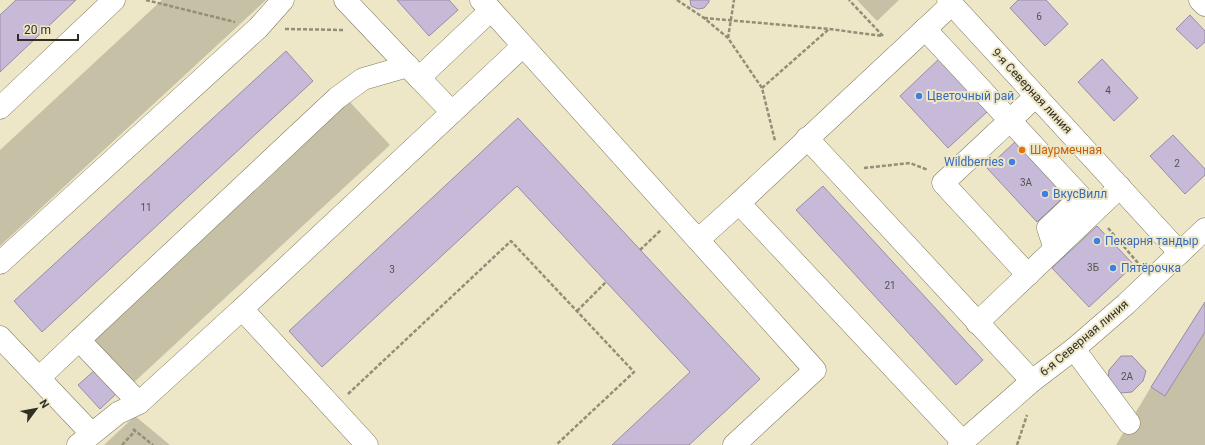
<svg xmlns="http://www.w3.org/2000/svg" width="1205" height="445" viewBox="0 0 1205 445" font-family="Roboto,sans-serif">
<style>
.green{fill:#c6c1a6}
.building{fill:#c7bad8;stroke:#988ca8}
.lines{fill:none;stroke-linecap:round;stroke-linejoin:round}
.minor-casing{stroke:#807a5d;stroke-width:23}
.path{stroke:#928e77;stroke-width:2.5;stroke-dasharray:4 2;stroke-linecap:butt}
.minor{stroke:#fff;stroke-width:22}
.shop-dot{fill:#3f7fe0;stroke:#ede7c7;stroke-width:1.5}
.food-dot{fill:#e8710a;stroke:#ede7c7;stroke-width:1.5}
.labels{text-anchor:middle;stroke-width:4;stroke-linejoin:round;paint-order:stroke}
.number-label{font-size:10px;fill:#565250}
.street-label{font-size:12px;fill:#312f23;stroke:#ede7c7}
.shop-label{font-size:12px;fill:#366cbe;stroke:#ede7c7;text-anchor:start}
.food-label{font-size:12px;fill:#c56008;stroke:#ede7c7;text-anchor:start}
</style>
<rect width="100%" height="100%" fill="#ede7c7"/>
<g class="green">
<polygon points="162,0 266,0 0,246 0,150"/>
<polygon points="857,0 899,0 877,21"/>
<polygon points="348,100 390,145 130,386 89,342"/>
<polygon points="1205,302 1205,445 1116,445 1151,387"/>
<polygon points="135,416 170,445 104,445"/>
</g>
<g class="building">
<polygon points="16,0 76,0 0,72 0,15"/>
<polygon points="397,0 449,0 458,10 429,36"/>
<polygon points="690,0 709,0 709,2 704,8 698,9 691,6"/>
<polygon points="1018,0 1046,0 1068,24 1045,46 1010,8"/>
<polygon points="1190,15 1205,31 1205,42 1197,49 1176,29"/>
<polygon points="286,51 313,81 42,332 14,301"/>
<polygon points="940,58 988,111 948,148 900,96"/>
<polygon points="1102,59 1138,98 1114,121 1078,82"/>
<polygon points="518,118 760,379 689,445 612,445 690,372 517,186 322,367 289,331"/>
<polygon points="1173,135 1205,169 1205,175 1185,194 1150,156"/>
<polygon points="1015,142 1065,196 1037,222 987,168"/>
<polygon points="823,186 983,360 956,385 796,210"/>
<polygon points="1097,226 1134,265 1089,307 1052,268"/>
<polygon points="1205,302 1205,332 1165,396 1151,387"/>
<polygon points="1121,356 1132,356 1146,371 1143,381 1132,392 1120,393 1108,381 1109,370"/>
<polygon points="95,370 116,394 100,409 78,385"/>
</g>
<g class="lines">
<defs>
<g id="minor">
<polyline points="345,0 419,78 491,10 481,0"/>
<polyline points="948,0 1180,253"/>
<polyline points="1200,0 1205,5"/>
<polyline points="952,4 739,203 963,442"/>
<polyline points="491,10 815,370 734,445"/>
<polyline points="925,29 1081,197 1048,228 1055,249"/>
<polyline points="419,78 452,112"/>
<polyline points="0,108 114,0"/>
<polyline points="807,138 1032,381"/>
<polyline points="698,240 739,203"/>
<polyline points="0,263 258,28 283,0"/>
<polyline points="1028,275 943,183 1036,96"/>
<polyline points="242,309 139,403 79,340 337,98 363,79 408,66"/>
<polyline points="977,323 1120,187"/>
<polyline points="0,337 91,433"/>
<polyline points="1074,349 1129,423"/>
<polyline points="39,378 79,340"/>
<polyline points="78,445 118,413 139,403"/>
<polyline points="367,445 242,309 523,46"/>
<polyline points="959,445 1032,381 1074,349 1126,304 1205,229"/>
</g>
</defs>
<use href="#minor" class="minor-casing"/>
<g class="path">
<polyline points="146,0 235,22"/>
<polyline points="677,0 704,18 728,38 762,88 775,141"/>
<polyline points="704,18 829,29 883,36 849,0"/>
<polyline points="285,29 344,30"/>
<polyline points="728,38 734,0"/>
<polyline points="762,88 829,29"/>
<polyline points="864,168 910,163 928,170"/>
<polyline points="1108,228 1138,263"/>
<polyline points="640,250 661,230"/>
<polyline points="577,311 606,282"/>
<polyline points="348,394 511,241 634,372 556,445"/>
<polyline points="133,429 153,445"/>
<polyline points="122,445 135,431"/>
<polyline points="1017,445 1027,415"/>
</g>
<use href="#minor" class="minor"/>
</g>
<g class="shop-dot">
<circle cx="919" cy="96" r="4"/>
<circle cx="1012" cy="162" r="4"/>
<circle cx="1045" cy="194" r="4"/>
<circle cx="1097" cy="241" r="4"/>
<circle cx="1113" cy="268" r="4"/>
</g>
<circle class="food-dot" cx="1022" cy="150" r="4"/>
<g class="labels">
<g class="number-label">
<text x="1039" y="20">6</text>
<text x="1108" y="94">4</text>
<text x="1177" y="167">2</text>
<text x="1026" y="186">3А</text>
<text x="146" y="211">11</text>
<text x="1093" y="271">3Б</text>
<text x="392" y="273">3</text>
<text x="890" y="289">21</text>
<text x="1127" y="380">2А</text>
</g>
<g class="street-label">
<text transform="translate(1032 91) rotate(47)" y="4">9-я Северная линия</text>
<text transform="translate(1084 338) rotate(-40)" y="4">6-я Северная линия</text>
</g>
<g class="shop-label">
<text x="927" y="100">Цветочный рай</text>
<text x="1004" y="166" text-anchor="end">Wildberries</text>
<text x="1053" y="198">ВкусВилл</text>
<text x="1105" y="245">Пекарня тандыр</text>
<text x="1121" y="272">Пятёрочка</text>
</g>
<g class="food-label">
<text x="1030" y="154">Шаурмечная</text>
</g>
</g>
<g transform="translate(36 409) rotate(58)" stroke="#ede7c7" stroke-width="3" paint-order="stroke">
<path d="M0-3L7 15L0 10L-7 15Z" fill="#312f23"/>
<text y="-6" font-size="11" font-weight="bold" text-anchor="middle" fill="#312f23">N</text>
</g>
<path d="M18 34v6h60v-6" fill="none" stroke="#312f23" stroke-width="2"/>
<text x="24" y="34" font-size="12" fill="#312f23" stroke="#ede7c7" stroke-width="3" paint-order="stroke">20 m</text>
</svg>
